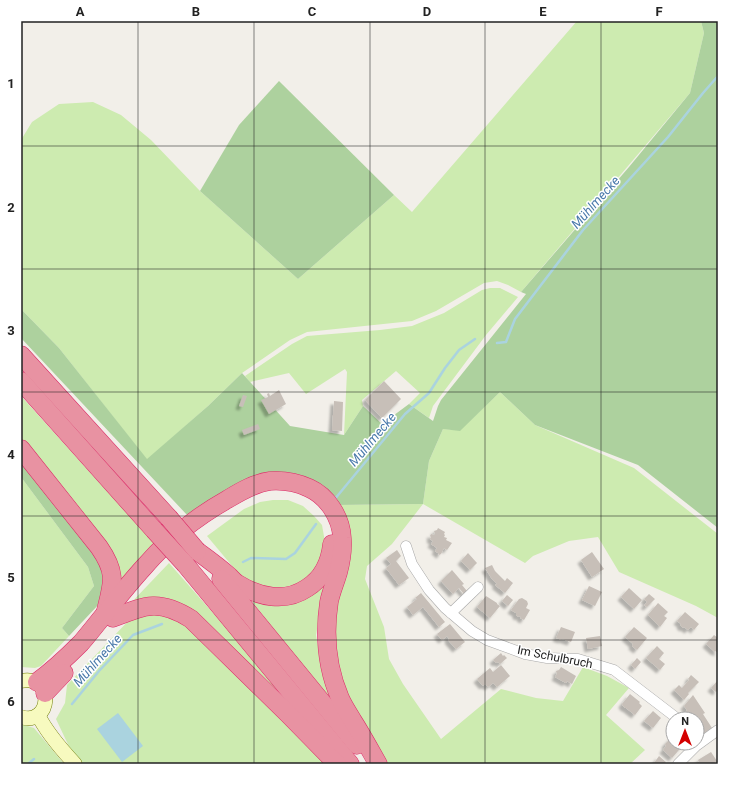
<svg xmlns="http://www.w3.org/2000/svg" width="739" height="785" viewBox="0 0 739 785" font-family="Roboto,sans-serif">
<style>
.grass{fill:#cdebb0}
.forest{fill:#add19e}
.water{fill:#aad3df}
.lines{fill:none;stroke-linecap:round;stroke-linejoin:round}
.stream{stroke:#aad3df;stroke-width:2.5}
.building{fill:#c7bfb8;filter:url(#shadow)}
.street-casing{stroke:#a9a9a9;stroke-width:11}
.secondary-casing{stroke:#707d05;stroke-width:15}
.highway-casing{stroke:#dc2a67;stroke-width:19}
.street{stroke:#fff;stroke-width:10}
.secondary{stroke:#f7fabf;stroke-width:14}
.highway{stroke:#e892a2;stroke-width:18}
.highway-bridge-casing{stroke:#dc2a67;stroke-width:19;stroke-linecap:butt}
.highway-bridge{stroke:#e892a2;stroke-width:18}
.grid{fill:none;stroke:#222;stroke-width:1;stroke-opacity:0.55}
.labels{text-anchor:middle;stroke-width:3;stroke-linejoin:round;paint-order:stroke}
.street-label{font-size:12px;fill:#222;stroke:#fff}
.water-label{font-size:13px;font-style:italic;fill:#4a7aab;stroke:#fff}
.neatline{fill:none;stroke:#222;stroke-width:1.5}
.grid-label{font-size:13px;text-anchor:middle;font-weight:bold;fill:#222}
</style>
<defs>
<filter id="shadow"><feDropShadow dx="-3.5" dy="3.5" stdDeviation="1" flood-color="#0004"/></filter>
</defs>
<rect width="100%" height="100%" fill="#f2efe9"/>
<g class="grass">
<polygon points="577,21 701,21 704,33 690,93 521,292 508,285 497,281 484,283 436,311 412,321 307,332 290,340 242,373 208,406 147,460 59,348 21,309 21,140 32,122 59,104 93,102 121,115 151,140 200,191 298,279 394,195 412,212"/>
<polygon points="490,288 500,288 518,297 486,335 433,406 429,418 409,404 420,393 396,371 362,400 363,406 344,435 347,372 345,369 306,394 289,373 250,382 245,376 292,344 307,336 380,330 412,326 444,313 482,290"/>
<polygon points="500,392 535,425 634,468 718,534 718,618 696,606 619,572 598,537 569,541 533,556 525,563 423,504 392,544 367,566 365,579 384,627 389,659 403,684 441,739 501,689 536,698 563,701 583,667 607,676 629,688 606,715 645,750 630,764 388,764 371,741 339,681 330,640 335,604 347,577 350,539 337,505 423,504 429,461 443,429 460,430"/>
<polygon points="21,396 154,543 116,590 21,441"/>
<polygon points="21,477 88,567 94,586 62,628 69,636 41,666 35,668 21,667"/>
<polygon points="273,500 288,500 303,506 314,516 322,525 325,542 316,571 301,584 279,590 258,587 243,579 207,536 244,509 260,502"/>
<polygon points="169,563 251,656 335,755 198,620 127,607"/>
<polygon points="331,573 321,606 316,635 322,667 331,703 247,595 264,602"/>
<polygon points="158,612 179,617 326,764 82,764 73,755 56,719 65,703 67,685 133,616"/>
<polygon points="21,724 34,728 64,764 21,764"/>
</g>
<g class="forest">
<polygon points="701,21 718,21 718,528 638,465 535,425 500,392 460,431 443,429 429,461 423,504 337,505 331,496 243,482 222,492 188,516 21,338 21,309 59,348 147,459 208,406 242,373 290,426 344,435 363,406 382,424 409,404 433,421 438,406 441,400 526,294 521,292 629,167 690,93 704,33"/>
<polygon points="279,81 394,195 298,279 200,191 239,125"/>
<polygon points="21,456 108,570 100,603 69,636 62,628 94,586 88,567 21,477"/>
</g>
<polygon class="water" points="118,713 143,746 122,762 97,729"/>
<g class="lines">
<g class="stream">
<polyline points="497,343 506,342 515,319 583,230 668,137 703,93 718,76"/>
<polyline points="334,500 405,414 429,393 445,368 459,350 475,339"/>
<polyline points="243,562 251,558 286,559 295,553 316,524"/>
<polyline points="72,704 99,671 133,635 162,624"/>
<polyline points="28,764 34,759"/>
</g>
</g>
<g class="building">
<polygon points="384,381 401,399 382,418 365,400"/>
<polygon points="279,390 286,404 269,414 261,400 268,397 267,394 269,393 270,396"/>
<polygon points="243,395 247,396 243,407 239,406"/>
<polygon points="334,401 343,402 342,431 332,430"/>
<polygon points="258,424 260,429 244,435 242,430"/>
<polygon points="438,528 445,532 444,534 445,535 444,537 447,538 446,540 452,543 447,550 444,548 441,554 439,555 438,553 435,551 437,548 431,544 433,541 430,539 431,537 430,536 431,534 434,535 435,534 434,531 437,530"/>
<polygon points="397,550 401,556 396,561 409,578 399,585 386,568 391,564 386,558"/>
<polygon points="592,552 604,569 592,577 581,560"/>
<polygon points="468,553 477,563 470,570 461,561"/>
<polygon points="492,565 495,571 505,581 507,578 513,583 505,593 495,585 497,584 492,579 485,568"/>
<polygon points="452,570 464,584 462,585 467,591 464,594 459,588 453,594 441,581"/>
<polygon points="589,586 602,592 595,606 582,600"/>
<polygon points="629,588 642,600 634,609 621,597"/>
<polygon points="421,593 445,622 439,627 423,607 413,615 407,607 417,599 415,598"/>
<polygon points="649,594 655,599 647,607 644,605 647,602 644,599"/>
<polygon points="507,595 513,600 508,606 502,601"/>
<polygon points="486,596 497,603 497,604 500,606 490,618 477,607"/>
<polygon points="522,598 527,601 528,604 526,608 530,610 524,620 520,618 521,617 519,616 518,617 516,615 516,613 511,610 519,599"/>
<polygon points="658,603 668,612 664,616 667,618 660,627 648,615"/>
<polygon points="685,612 699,624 694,630 691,627 688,630 684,627 683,628 680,625 681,624 677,621"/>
<polygon points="450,624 465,642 456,649 448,640 449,639 447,636 442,640 437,634"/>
<polygon points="561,627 575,632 571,642 562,639 562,640 556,638"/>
<polygon points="634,627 647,638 637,650 632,646 633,644 625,637"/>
<polygon points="714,635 718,638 718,653 715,651 715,652 706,644"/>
<polygon points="600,636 602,646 588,649 586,638"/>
<polygon points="657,646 664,653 659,659 665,664 660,670 646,658"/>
<polygon points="501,653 503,656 504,655 507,658 500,664 498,662 496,663 493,660"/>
<polygon points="637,658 641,662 635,669 631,665"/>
<polygon points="501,665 510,676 497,687 493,683 488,687 486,685 484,685 483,686 477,679 490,668 493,672"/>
<polygon points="561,667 576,676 572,684 567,681 566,683 555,677 557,674 556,671 559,670"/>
<polygon points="691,675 699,682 688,693 689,694 684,700 674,690 679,685 682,688 689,680 688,679"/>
<polygon points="718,680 718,690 716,692 711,688"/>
<polygon points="630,694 640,702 639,703 642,706 635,715 626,708 625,708 623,706 622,704"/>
<polygon points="693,695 705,713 703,714 712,728 699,737 697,734 697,719 687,719 684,715 687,710 684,706"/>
<polygon points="653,711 661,718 653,728 644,721"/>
<polygon points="673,736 673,743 683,743 684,744 672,758 663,750 666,746 665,744"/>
<polygon points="711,752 717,761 713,764 700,764 698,760"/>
<polygon points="659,756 666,762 664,764 655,764 654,763"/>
</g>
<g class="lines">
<defs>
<g id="street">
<polyline points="406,546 412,564 429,590 445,608 472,631 487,640 525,654 547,658 578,659 614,670 674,716 677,719"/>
<polyline points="451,613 478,587"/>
<polyline points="678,764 696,746 718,730"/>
</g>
<g id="secondary">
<path d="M 21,681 C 56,674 51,727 21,717"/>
<path d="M 38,715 C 47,733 61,749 75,764"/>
</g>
<g id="highway">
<polyline points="21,355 169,518"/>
<polyline points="21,381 154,530"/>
<path d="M 21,449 L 99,547 C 117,573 113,582 106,610"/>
<path d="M 197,551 C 208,559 219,567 229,576 C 232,579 234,582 238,584 C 259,597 285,603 307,588 C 323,578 330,563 332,544"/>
<polyline points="185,564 350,764"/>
<polyline points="221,579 357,745"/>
<path d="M 113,618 C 146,605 159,599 191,619 L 288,714 L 337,764"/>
<path d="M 37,682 C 52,671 67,657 81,643 C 102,618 122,591 144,567 C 168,539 196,517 228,499 C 241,491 255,483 270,481 C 284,480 296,482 309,488 C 327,496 341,517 342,538 C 343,550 341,562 338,573 C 335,583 331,592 329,602 C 324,635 327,668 340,698 C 344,707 349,714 353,721 C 362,735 370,750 378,764"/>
<polyline points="45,693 64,673"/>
</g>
</defs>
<use href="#street" class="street-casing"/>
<use href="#secondary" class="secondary-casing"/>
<use href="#highway" class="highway-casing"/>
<use href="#street" class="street"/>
<use href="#secondary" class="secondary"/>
<use href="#highway" class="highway"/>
<defs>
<g id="highway-bridge">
<polyline points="169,518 197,551"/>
<polyline points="154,530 185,564"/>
</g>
</defs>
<use href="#highway-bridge" class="highway-bridge-casing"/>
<use href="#highway-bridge" class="highway-bridge"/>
</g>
<path class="grid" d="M 138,21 L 138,764M 254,21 L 254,764M 370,21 L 370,764M 485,21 L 485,764M 601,21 L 601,764M 21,146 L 718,146M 21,269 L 718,269M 21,392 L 718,392M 21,516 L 718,516M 21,640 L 718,640"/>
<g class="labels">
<g class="street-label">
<text transform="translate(555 657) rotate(11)" y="4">Im Schulbruch</text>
</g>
<g class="water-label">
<text transform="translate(595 202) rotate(-48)" y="5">Mühlmecke</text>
<text transform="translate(372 439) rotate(-50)" y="5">Mühlmecke</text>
<text transform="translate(97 660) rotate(-48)" y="5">Mühlmecke</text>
</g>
</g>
<rect width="739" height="785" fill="none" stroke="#ffffff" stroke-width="44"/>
<g transform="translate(685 731)"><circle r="19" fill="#ffffff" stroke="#a7a7a7"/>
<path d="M0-3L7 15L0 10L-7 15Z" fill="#d40000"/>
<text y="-6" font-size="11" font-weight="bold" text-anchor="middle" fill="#222222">N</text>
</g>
<rect x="22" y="22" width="695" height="741" class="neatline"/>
<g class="grid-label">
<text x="80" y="16">A</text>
<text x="196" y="16">B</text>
<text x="312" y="16">C</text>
<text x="427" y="16">D</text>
<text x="543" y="16">E</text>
<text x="659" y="16">F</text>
<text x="11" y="88">1</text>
<text x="11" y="212">2</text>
<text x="11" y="335">3</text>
<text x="11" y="459">4</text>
<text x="11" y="582">5</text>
<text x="11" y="706">6</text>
</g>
</svg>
